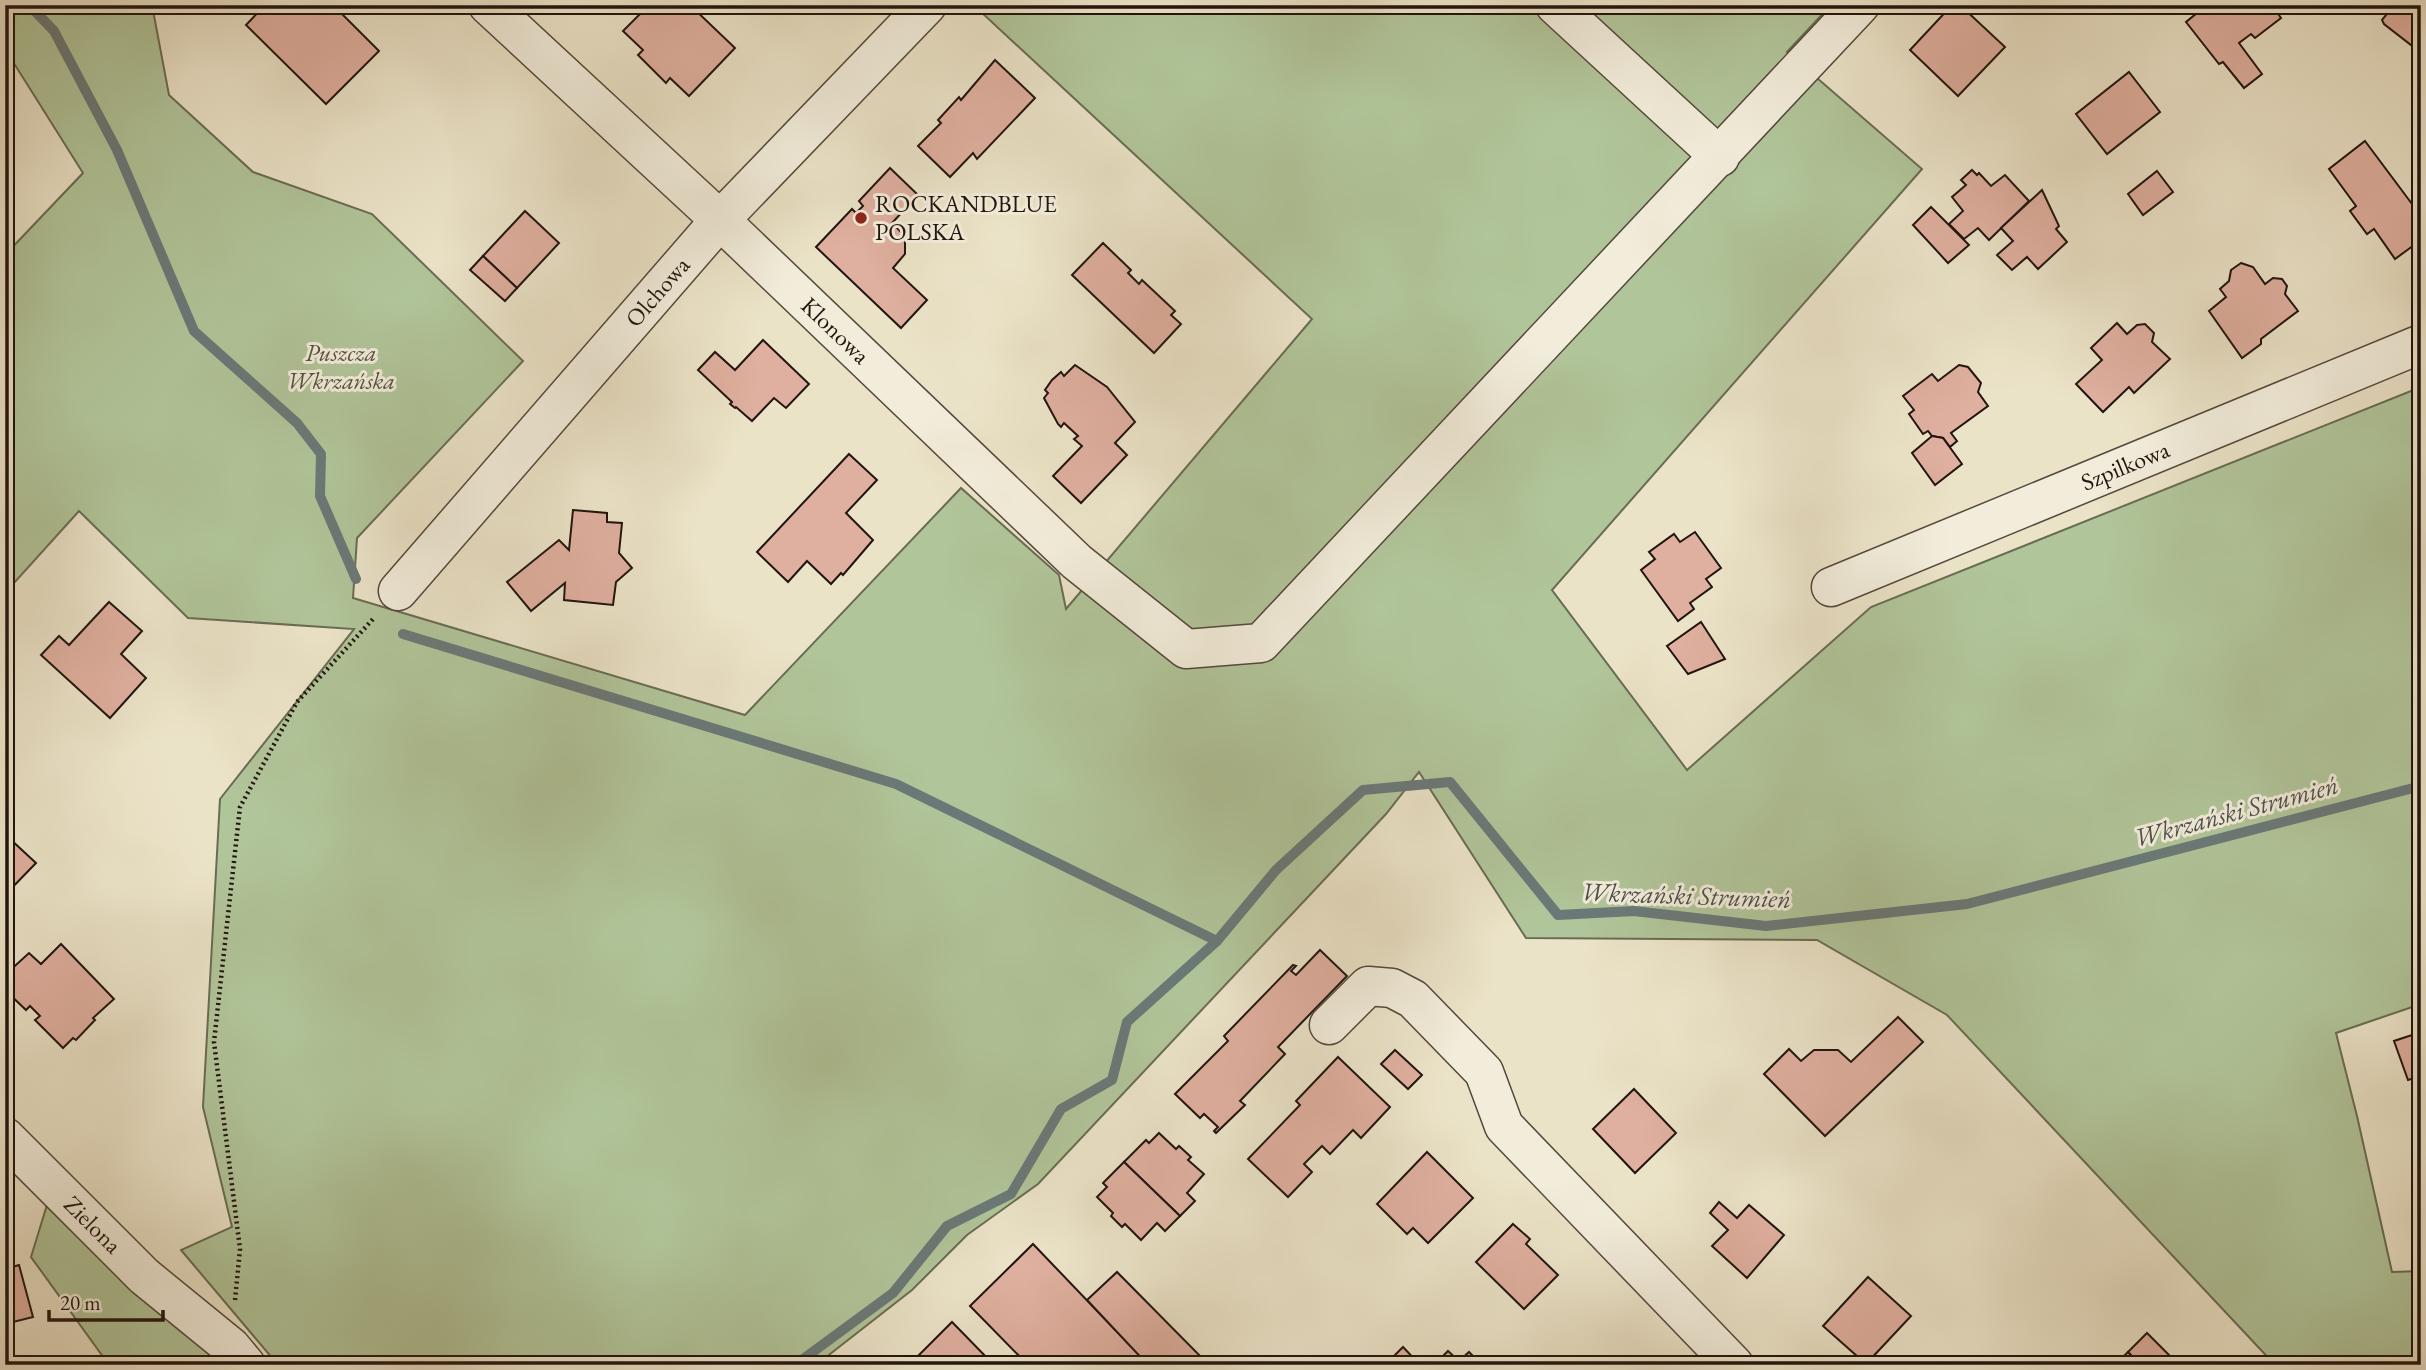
<svg xmlns="http://www.w3.org/2000/svg" width="2426" height="1370" viewBox="0 0 2426 1370" font-family="'EB Garamond',serif">
<style>
.green{fill:#b1c59a;stroke:#696c54;stroke-width:2}
.lines{fill:none;stroke-linecap:round;stroke-linejoin:round}
.stream{stroke:#6a7978;stroke-width:10}
.building{fill:#dfaf9f;stroke:#21140e;stroke-width:2}
.minor-casing{stroke:#54483c;stroke-width:41}
.path{stroke:#21140e;stroke-width:4.5;stroke-dasharray:2 3.5;stroke-linecap:butt}
.minor{stroke:#f2eddb;stroke-width:38}
.poi-dot{fill:#8f2418;stroke:#f2eddb;stroke-width:2.5}
.labels{text-anchor:middle;stroke-width:6;stroke-linejoin:round;paint-order:stroke}
.poi-label{font-size:24px;fill:#21140e;stroke:#f2eddb;text-anchor:start}
.street-label{font-size:24px;fill:#21140e;stroke:#f2eddb}
.park-label{font-size:24px;font-style:italic;fill:#53523f;stroke:#f2eddb}
.water-label{font-size:26px;font-style:italic;fill:#4c4f4c;stroke:#f2eddb}
</style>
<rect width="100%" height="100%" fill="#ebe3c8"/>
<filter id="stains"><feTurbulence type="fractalNoise" baseFrequency=".00286" numOctaves="4"/><feColorMatrix values="0 0 0 0 .2 0 0 0 0 .09 0 0 0 0 .02 0 0 0 .5 -.17"/></filter>
<radialGradient id="worn" r=".72"><stop offset=".6" stop-color="#630" stop-opacity="0"/><stop offset="1" stop-color="#630" stop-opacity=".3"/></radialGradient>
<g class="green">
<polygon points="5,5 152,5 169,95 253,172 372,214 523,361 357,538 353,598 745,715 961,488 1059,575 1066,609 1312,319 981,12 987,5 1831,5 1787,52 1922,169 1552,590 1687,770 1871,607 2421,387 2421,1004 2336,1033 2357,1116 2392,1272 2421,1271 2421,1365 2275,1365 1947,1015 1817,940 1526,938 1419,772 1386,814 1038,1184 967,1235 912,1290 816,1365 278,1365 181,1250 232,1227 203,1107 220,799 354,629 188,618 79,511 5,593 5,255 83,173 5,49"/>
<polygon points="50,1195 225,1365 109,1365 31,1257"/>
</g>
<g class="lines">
<g class="stream">
<polyline points="29,5 54,31 117,150 194,331 297,423 321,454 320,496 356,579"/>
<polyline points="403,634 896,784 1217,941"/>
<polyline points="795,1365 893,1293 947,1226 1011,1194 1061,1109 1112,1080 1127,1022 1217,941 1276,870 1363,790 1450,782 1558,915 1634,911 1766,926 1967,904 2421,786"/>
</g>
</g>
<g class="building">
<polygon points="265,5 333,5 379,51 326,104 246,25"/>
<polygon points="649,5 690,5 735,48 689,96 670,78 666,83 638,55 643,50 623,31"/>
<polygon points="1952,5 1960,5 2005,47 1958,96 1910,50"/>
<polygon points="2207,5 2272,5 2281,18 2255,38 2251,34 2239,43 2262,74 2244,88 2223,62 2219,64 2186,22"/>
<polygon points="2375,5 2421,5 2421,33 2411,45 2384,24 2382,20 2386,15"/>
<polygon points="995,60 1035,98 977,159 973,153 950,177 918,146 941,123 938,120 959,97 961,100"/>
<polygon points="2129,72 2160,112 2107,154 2076,114"/>
<polygon points="2365,141 2421,216 2421,240 2395,259 2374,229 2367,234 2350,211 2356,206 2329,169"/>
<polygon points="890,168 918,195 892,223 905,236 905,254 893,268 927,300 901,328 816,247 852,209 856,213 863,206 859,201"/>
<polygon points="1972,170 1977,175 1979,173 1991,186 2005,175 2029,201 1989,240 1978,228 1964,239 1949,224 1963,211 1952,197 1966,185 1961,180"/>
<polygon points="2157,171 2173,192 2143,215 2128,194"/>
<polygon points="2042,190 2059,226 2056,229 2067,242 2038,269 2027,257 2012,270 1997,255 2013,241 2001,228"/>
<polygon points="1931,207 1969,245 1948,263 1913,225"/>
<polygon points="525,211 559,243 517,288 483,256"/>
<polygon points="1103,243 1131,270 1128,273 1139,284 1142,280 1175,311 1171,315 1181,324 1154,353 1072,275"/>
<polygon points="483,256 517,288 505,301 470,270"/>
<polygon points="2241,263 2253,267 2265,284 2273,278 2282,279 2287,286 2285,294 2298,311 2261,339 2261,344 2242,358 2209,311 2226,297 2220,289 2229,281 2231,270"/>
<polygon points="2117,323 2127,334 2137,325 2145,324 2154,333 2152,342 2170,359 2134,393 2129,387 2103,412 2076,384 2102,360 2091,348"/>
<polygon points="763,340 809,384 786,408 774,398 752,421 736,407 735,408 730,404 732,402 698,370 715,352 735,370"/>
<polygon points="1075,365 1107,387 1135,422 1115,443 1127,455 1081,503 1053,476 1082,446 1074,439 1078,436 1064,423 1061,427 1058,424 1044,398 1048,393 1045,390 1052,380 1061,372 1064,376"/>
<polygon points="1959,365 1968,367 1981,383 1978,392 1988,406 1951,433 1957,441 1950,447 1943,438 1932,436 1928,431 1923,434 1909,414 1914,410 1903,396 1932,374 1938,381"/>
<polygon points="1932,436 1943,438 1962,464 1935,485 1912,453"/>
<polygon points="849,454 877,480 846,513 873,540 843,575 841,573 831,584 807,561 788,582 757,552"/>
<polygon points="573,510 607,513 607,522 622,523 619,553 632,568 616,582 613,605 564,600 565,583 531,611 507,582 559,540 569,550"/>
<polygon points="1695,532 1721,568 1706,579 1712,587 1690,603 1694,609 1678,621 1641,570 1655,559 1649,552 1674,534 1680,542"/>
<polygon points="109,602 142,631 121,654 146,678 110,718 41,655 59,636 69,645"/>
<polygon points="1701,622 1725,659 1688,674 1667,646"/>
<polygon points="9,838 36,863 5,895 5,842"/>
<polygon points="61,944 114,999 93,1018 95,1020 76,1040 73,1038 63,1048 35,1020 40,1016 30,1006 26,1010 5,990 5,975 29,953 41,964"/>
<polygon points="1320,950 1347,976 1278,1047 1285,1054 1240,1101 1245,1105 1216,1133 1214,1131 1218,1127 1204,1114 1200,1118 1175,1094 1228,1041 1224,1036 1293,965 1296,966 1291,971 1296,975"/>
<polygon points="1898,1017 1923,1042 1825,1136 1764,1074 1789,1049 1801,1061 1814,1050 1838,1050 1851,1062"/>
<polygon points="2418,1033 2421,1043 2421,1076 2408,1080 2394,1041"/>
<polygon points="1395,1050 1422,1075 1408,1089 1381,1064"/>
<polygon points="1338,1057 1390,1107 1361,1138 1353,1130 1330,1154 1322,1146 1304,1164 1312,1172 1288,1197 1248,1159 1300,1105 1296,1101"/>
<polygon points="1634,1089 1676,1133 1635,1173 1593,1129"/>
<polygon points="1159,1133 1176,1149 1179,1146 1191,1157 1188,1160 1204,1174 1187,1193 1195,1201 1180,1216 1124,1162 1146,1140 1149,1143"/>
<polygon points="1427,1152 1473,1198 1428,1243 1413,1228 1407,1234 1377,1204"/>
<polygon points="1124,1162 1180,1216 1165,1231 1157,1223 1141,1240 1125,1224 1122,1227 1111,1216 1113,1213 1097,1197 1107,1187 1103,1183"/>
<polygon points="1719,1202 1737,1218 1749,1205 1784,1235 1747,1278 1712,1246 1728,1230 1710,1213"/>
<polygon points="1513,1224 1530,1239 1526,1244 1558,1275 1524,1309 1476,1262"/>
<polygon points="1033,1244 1146,1362 1143,1365 1028,1365 970,1306"/>
<polygon points="19,1265 33,1317 5,1324 5,1269"/>
<polygon points="1117,1272 1209,1365 1148,1365 1087,1300"/>
<polygon points="1868,1277 1911,1316 1866,1364 1823,1326"/>
<polygon points="952,1322 994,1365 909,1365"/>
<polygon points="2147,1333 2179,1365 2140,1365 2128,1352"/>
<polygon points="1403,1347 1420,1365 1385,1365"/>
<polygon points="1448,1351 1459,1361 1455,1365 1434,1365"/>
<polygon points="1469,1352 1482,1365 1455,1365 1459,1361"/>
<polygon points="2128,1352 2140,1365 2119,1365 2117,1363"/>
</g>
<g class="lines">
<defs>
<g id="minor">
<path id="s1" d="M 488,5 L 720,220 L 1077,562 L 1186,649 L 1261,643 L 1860,5"/>
<polyline points="1555,5 1720,157"/>
<path id="s2" d="M 1831,587 L 2421,344"/>
<path id="s3" d="M 398,591 L 720,220 L 927,5"/>
<polyline points="1329,1025 1368,986 1392,988 1413,999 1484,1072 1504,1126 1734,1365"/>
<path id="s4" d="M 5,1137 L 144,1276 L 231,1347 L 246,1365"/>
</g>
</defs>
<use href="#minor" class="minor-casing"/>
<polyline class="path" points="235,1300 240,1249 214,1042 240,807 297,702 374,618"/>
<use href="#minor" class="minor"/>
</g>
<circle class="poi-dot" cx="861" cy="218" r="7"/>
<g class="labels">
<g class="poi-label">
<text x="875" y="212">ROCKANDBLUE<tspan x="875" dy="28">POLSKA</tspan></text>
</g>
<g class="street-label">
<text dy="8" stroke="none"><textPath href="#s3" startOffset="396">Olchowa</textPath></text>
<text dy="8" stroke="none"><textPath href="#s1" startOffset="476">Klonowa</textPath></text>
<text dy="8" stroke="none"><textPath href="#s2" startOffset="318">Szpilkowa</textPath></text>
<text dy="8" stroke="none"><textPath href="#s4" startOffset="124">Zielona</textPath></text>
</g>
<g class="park-label">
<text x="341" y="361">Puszcza<tspan x="341" dy="28">Wkrzańska</tspan></text>
</g>
<g class="water-label">
<text transform="translate(2236 811) rotate(-15)" y="9">Wkrzański Strumień</text>
<text transform="translate(1686 895) rotate(2)" y="9">Wkrzański Strumień</text>
</g>
</g>
<rect width="2426" height="1370" fill="none" stroke="#ebe3c8" stroke-width="28"/>
<rect x="7" y="7" width="2412" height="1356" fill="none" stroke="#21140e" stroke-width="3.5"/>
<rect x="14" y="14" width="2398" height="1342" fill="none" stroke="#21140e" stroke-width="2"/>
<path d="M49 1310v10h114v-10" fill="none" stroke="#21140e" stroke-width="3.5"/>
<text x="60" y="1310" font-size="21" fill="#21140e" stroke="#f2eddb" stroke-width="5" paint-order="stroke">20 m</text>
<rect width="100%" height="100%" filter="url(#stains)"/>
<rect width="100%" height="100%" fill="url(#worn)"/>
</svg>
